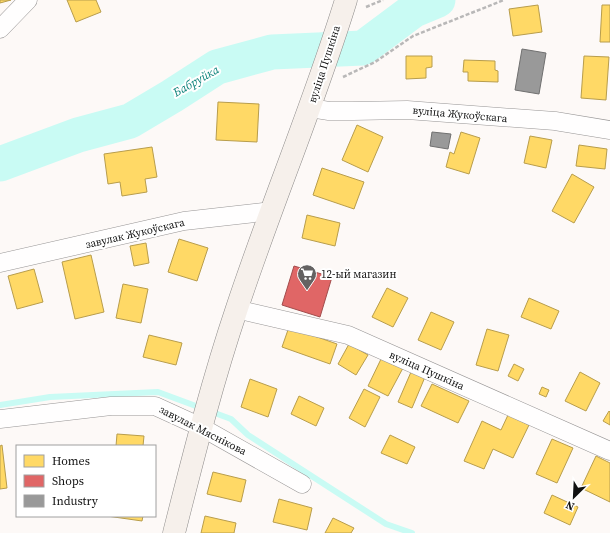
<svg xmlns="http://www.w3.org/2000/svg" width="610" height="533" viewBox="0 0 610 533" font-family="'Source Serif 4',serif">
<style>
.homes{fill:#ffd966;stroke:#b89d4c}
.shops{fill:#e06666;stroke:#a24c4c}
.industry{fill:#999;stroke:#707070}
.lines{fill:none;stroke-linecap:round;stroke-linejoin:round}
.stream{stroke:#c9fbf4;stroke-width:6}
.river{stroke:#c9fbf4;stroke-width:35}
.minor-casing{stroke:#979595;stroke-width:19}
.secondary-casing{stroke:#8e8c8b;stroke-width:23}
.path{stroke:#b9b8b8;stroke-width:2.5;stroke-dasharray:4 2;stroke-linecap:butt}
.minor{stroke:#fffefe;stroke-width:18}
.secondary{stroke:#f6f0eb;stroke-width:22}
.labels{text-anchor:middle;stroke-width:4;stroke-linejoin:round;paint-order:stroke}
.street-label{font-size:11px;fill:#111;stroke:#fff}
.poi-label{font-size:11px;fill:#111;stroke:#fff;text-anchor:start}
.water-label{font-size:12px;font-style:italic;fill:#0c827a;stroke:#fff}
</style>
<rect width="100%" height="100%" fill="#fdf9f7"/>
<g class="homes">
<polygon points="0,0 11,0 0,3"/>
<polygon points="67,0 96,0 101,12 76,22"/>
<polygon points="538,5 542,32 513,36 509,9"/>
<polygon points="602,5 610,5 610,42 600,42"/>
<polygon points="406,56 432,56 432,67 426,68 426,78 406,79"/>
<polygon points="584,56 609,57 606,100 581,98"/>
<polygon points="464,60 495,61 495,70 498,71 498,82 468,81 468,72 463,72"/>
<polygon points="218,102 259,104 257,142 216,140"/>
<polygon points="357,125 383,137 368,172 342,160"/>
<polygon points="461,132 480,138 469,174 446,167 450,152 454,154"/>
<polygon points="530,136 552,140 546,168 524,163"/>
<polygon points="579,145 607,149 605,169 576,166"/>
<polygon points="152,147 157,177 145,179 147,192 122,196 120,182 108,184 104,154"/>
<polygon points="322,168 364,182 354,209 313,195"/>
<polygon points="572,174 594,187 574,223 552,211"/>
<polygon points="307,215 340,223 335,246 302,238"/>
<polygon points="179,239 208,248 197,281 168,272"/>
<polygon points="146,243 149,263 134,266 130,246"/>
<polygon points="91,255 104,312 75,319 62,262"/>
<polygon points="34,269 43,302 17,309 8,276"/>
<polygon points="123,284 148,289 141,323 116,318"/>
<polygon points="387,288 408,298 393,327 372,317"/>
<polygon points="529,298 559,311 551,329 521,317"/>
<polygon points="431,312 454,322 441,350 418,340"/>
<polygon points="289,327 337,344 330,364 282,347"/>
<polygon points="487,329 509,335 498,371 476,365"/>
<polygon points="149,335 182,343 176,365 143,357"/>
<polygon points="349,344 368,355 356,375 338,364"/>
<polygon points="382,357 403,368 388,396 368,386"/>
<polygon points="514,364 524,369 518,381 508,376"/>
<polygon points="411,372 425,377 412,408 398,402"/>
<polygon points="580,372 600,383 586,411 565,401"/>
<polygon points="250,379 277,389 268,417 241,407"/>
<polygon points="432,384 469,401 458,423 421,406"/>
<polygon points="542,387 549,390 546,397 539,394"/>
<polygon points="364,389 380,397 365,427 349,418"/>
<polygon points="299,396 324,408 316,426 291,414"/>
<polygon points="609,411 610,412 610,425 603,421"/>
<polygon points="508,415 529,425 513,458 493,449 484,469 464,461 482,421 501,430"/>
<polygon points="117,434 144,436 143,446 116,446"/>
<polygon points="390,435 415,447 407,464 381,453"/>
<polygon points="552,439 573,448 557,483 536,474"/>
<polygon points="2,445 7,488 0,489 0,446"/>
<polygon points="596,456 610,463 610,502 581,488"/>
<polygon points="213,472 246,480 241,502 207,494"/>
<polygon points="552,495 578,507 570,525 544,513"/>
<polygon points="279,499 312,508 307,530 273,522"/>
<polygon points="107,516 143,516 142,521"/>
<polygon points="205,516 236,523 234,533 201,533"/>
<polygon points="333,518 354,528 351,533 325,533"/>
</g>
<polygon class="shops" points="294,266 332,277 320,317 282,305"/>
<g class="industry">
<polygon points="522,49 546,53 539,94 515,90"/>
<polygon points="432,132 451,134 448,149 430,146"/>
</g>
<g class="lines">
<polyline class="stream" points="0,405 50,397 158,392 231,419 248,435 386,524 412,533"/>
<polyline class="river" points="0,164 78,135 130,121 172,96 217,67 272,52 363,48 414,10 438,0"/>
<defs>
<g id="minor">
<polyline points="0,29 28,0"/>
<polyline points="310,108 329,111 353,111 407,110 555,121 610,130"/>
<polyline points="0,263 184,221 272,211"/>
<polyline points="236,309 348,335 610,451"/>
<polyline points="0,419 111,406 155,406 201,427 302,484"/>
</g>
<path id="secondary" d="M 174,533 C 193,458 212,382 237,308 C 271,205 314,104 346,0"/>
</defs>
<use href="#minor" class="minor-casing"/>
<use href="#secondary" class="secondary-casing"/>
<g class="path">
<polyline points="366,7 383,0"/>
<polyline points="343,77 375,62 413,36 504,0"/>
</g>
<use href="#minor" class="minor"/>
<use href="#secondary" class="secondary"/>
</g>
<defs>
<symbol id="supermarket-pin" viewBox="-11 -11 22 30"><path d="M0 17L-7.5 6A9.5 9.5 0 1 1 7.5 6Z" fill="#646262" stroke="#fff"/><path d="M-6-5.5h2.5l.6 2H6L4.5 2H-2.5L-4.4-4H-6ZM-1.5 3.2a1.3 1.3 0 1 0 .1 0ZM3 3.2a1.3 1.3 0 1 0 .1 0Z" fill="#fff"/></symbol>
</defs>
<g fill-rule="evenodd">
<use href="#supermarket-pin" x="296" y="263" width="22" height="30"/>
</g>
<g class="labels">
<g class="street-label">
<text transform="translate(324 64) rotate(-72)" y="4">вуліца Пушкіна</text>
<text transform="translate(460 114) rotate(5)" y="4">вуліца Жукоўскага</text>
<text transform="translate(135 233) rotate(-13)" y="4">завулак Жукоўскага</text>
<text transform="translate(427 370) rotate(24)" y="4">вуліца Пушкіна</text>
<text transform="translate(203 430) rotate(27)" y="4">завулак Мяснікова</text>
</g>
<g class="poi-label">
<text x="321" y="278">12-ый магазин</text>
</g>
<g class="water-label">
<text transform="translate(196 81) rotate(-30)" y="4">Бабруйка</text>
</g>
</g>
<rect x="16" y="445" width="140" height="72" fill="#ffffff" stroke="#a0a0a0"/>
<rect x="24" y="455" width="20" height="12" fill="#ffd966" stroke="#a0a0a0"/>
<text x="52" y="465" font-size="12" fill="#111111">Homes</text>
<rect x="24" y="475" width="20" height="12" fill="#e06666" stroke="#a0a0a0"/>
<text x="52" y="485" font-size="12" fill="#111111">Shops</text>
<rect x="24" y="495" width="20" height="12" fill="#999999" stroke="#a0a0a0"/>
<text x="52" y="505" font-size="12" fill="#111111">Industry</text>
<g transform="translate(574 497) rotate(204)" stroke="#ffffff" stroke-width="3" paint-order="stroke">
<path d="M0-3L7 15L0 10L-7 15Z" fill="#111111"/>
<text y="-6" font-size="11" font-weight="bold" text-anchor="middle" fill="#111111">N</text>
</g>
</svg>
